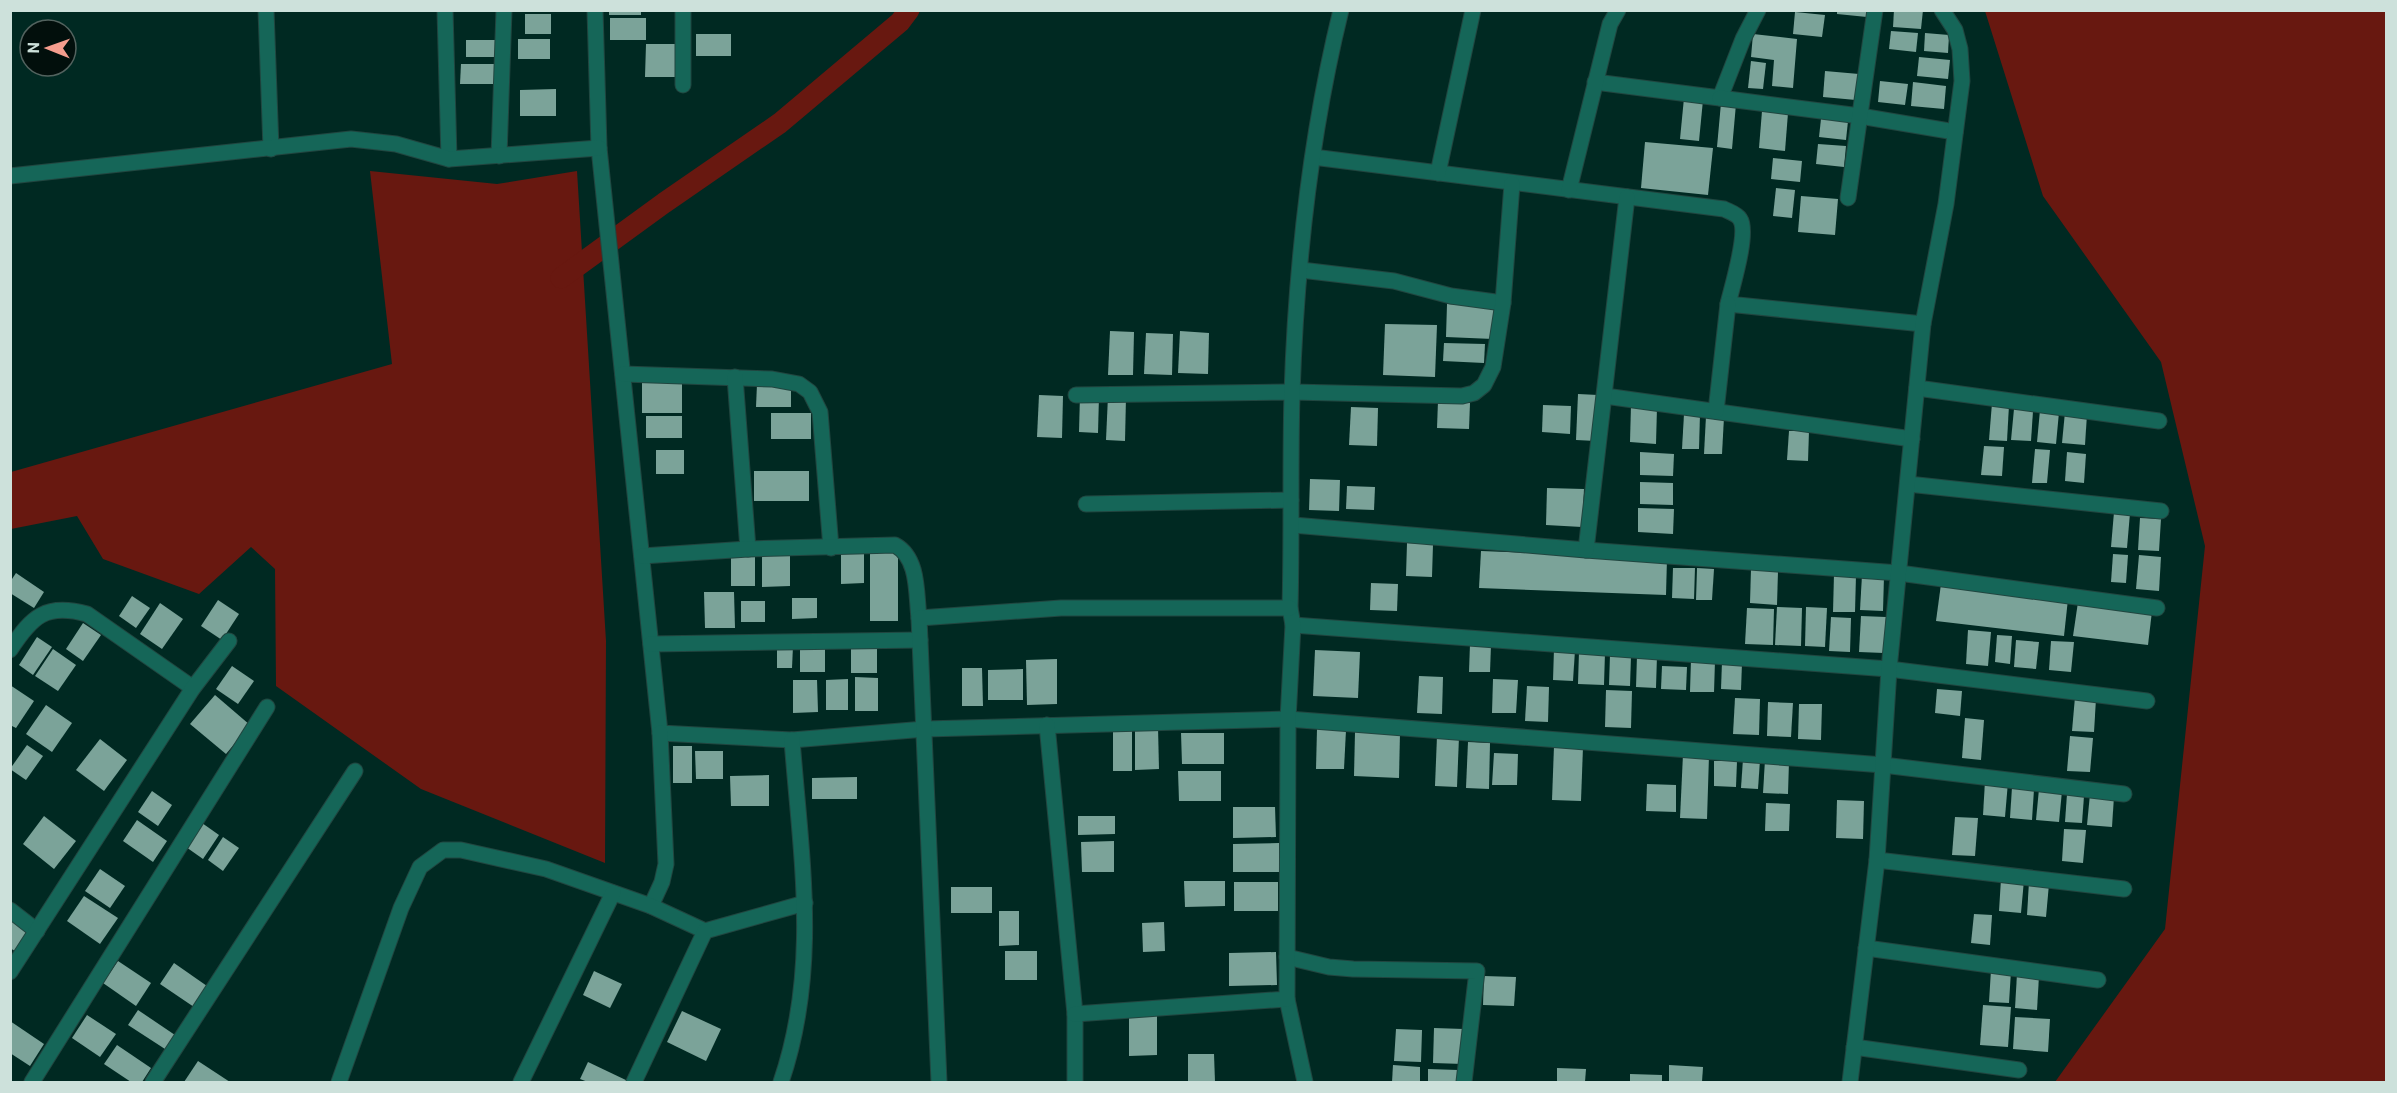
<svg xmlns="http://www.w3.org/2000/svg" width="2397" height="1093" viewBox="0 0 2397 1093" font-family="Roboto,sans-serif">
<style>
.water{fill:#681810}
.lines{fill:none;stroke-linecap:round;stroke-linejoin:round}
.canal{stroke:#681810;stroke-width:21}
.building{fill:#7ba399}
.minor-casing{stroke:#214640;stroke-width:17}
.minor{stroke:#156658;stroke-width:15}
</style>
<rect width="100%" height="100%" fill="#002922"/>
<g class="water">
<polygon points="1985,11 2386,11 2386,1082 2055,1082 2165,929 2205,546 2161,362 2043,196"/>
<polygon points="370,171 497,184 577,171 606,641 605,863 421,789 276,686 275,569 251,547 199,594 103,559 77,516 11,529 11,472 392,364"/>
</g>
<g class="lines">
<polyline class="canal" points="561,278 664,203 780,123 900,22 909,10"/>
</g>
<g class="building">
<rect x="609" y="10" width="32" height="5"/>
<polygon points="1837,10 1868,10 1867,17 1837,14"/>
<polygon points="1894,10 1923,10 1921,29 1893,27"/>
<polygon points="1795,12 1825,15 1822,37 1793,34"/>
<rect x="525" y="14" width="26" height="20"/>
<rect x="610" y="18" width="36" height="22"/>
<polygon points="1891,31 1918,33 1916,52 1889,49"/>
<polygon points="1925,33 1949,35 1948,53 1924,51"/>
<rect x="696" y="34" width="35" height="22"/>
<polygon points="1753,34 1797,39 1793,88 1772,86 1774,60 1751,57"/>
<rect x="518" y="39" width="32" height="20"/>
<rect x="466" y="40" width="30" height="17"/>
<polygon points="646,44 679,44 679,77 645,77"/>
<polygon points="1919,57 1950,60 1948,79 1917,76"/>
<polygon points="1751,61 1766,63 1763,89 1748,88"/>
<polygon points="461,64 498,64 498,84 460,84"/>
<polygon points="1825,71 1859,74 1856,100 1823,97"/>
<polygon points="1880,81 1908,84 1905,105 1878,102"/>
<polygon points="1913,82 1946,86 1944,109 1911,106"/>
<polygon points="556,89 556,116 520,116 520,90"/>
<polygon points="1684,98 1703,100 1699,141 1680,139"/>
<polygon points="1721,103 1736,104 1732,149 1717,147"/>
<polygon points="1762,111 1788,113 1785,151 1759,148"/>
<polygon points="1821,119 1848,121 1846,140 1819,137"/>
<polygon points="1645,142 1713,148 1708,195 1641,188"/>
<polygon points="1818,144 1846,146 1844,167 1816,164"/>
<polygon points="1773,158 1802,161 1800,182 1771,179"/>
<polygon points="1776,188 1795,190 1792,218 1773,216"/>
<polygon points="1801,196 1838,199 1835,235 1798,232"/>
<polygon points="1447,304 1494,306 1493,339 1446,337"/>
<polygon points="1385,324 1437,325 1435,377 1383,375"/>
<polygon points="1110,331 1134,332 1133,375 1108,375"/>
<polygon points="1180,331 1209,333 1208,374 1178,373"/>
<polygon points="1146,333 1173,334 1172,375 1144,374"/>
<polygon points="1444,343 1485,344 1484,363 1443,361"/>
<rect x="642" y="381" width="40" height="32"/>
<polygon points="757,384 791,384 791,407 756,407"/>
<polygon points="1578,394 1598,395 1596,441 1576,440"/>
<polygon points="1039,395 1063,396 1062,438 1037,437"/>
<polygon points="1080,395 1099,396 1098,433 1079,432"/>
<polygon points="1108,396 1126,397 1125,441 1106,440"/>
<polygon points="1438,401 1470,403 1469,429 1437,428"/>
<polygon points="1992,403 2009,405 2007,441 1989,440"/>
<polygon points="1543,405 1571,406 1570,434 1542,432"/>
<polygon points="1631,405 1657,407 1656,444 1630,442"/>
<polygon points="1351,407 1378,408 1377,446 1349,445"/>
<polygon points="2014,409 2033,411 2031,441 2011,440"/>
<polygon points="2040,410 2059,412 2056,444 2037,442"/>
<polygon points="2065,412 2087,414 2085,445 2062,443"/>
<rect x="771" y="413" width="40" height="26"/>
<polygon points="1684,414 1700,414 1699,449 1682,449"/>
<rect x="646" y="416" width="36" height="22"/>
<polygon points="1706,416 1724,417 1722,454 1704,454"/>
<polygon points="1789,431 1809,431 1808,461 1787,460"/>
<polygon points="1984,446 2004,447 2002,476 1981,475"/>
<polygon points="2035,449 2050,450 2047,483 2032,483"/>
<rect x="656" y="450" width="28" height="24"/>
<polygon points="1640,452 1674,454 1673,476 1640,475"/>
<polygon points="2067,452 2086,454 2084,483 2065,481"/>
<rect x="754" y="471" width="55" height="30"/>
<polygon points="1310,479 1340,480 1339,511 1309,510"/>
<polygon points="1640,482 1673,483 1673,505 1640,504"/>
<polygon points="1347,486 1375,487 1374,510 1346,509"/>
<polygon points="1547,488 1584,489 1582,527 1546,525"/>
<polygon points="1638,508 1674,509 1673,534 1638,532"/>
<polygon points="2114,512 2130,513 2127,548 2111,547"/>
<polygon points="2140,518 2161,519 2159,551 2138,550"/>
<polygon points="1407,543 1433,544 1432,577 1406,576"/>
<polygon points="898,547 898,621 870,621 870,548"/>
<polygon points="1481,551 1667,558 1666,595 1479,588"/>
<polygon points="762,552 790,552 790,586 762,587"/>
<rect x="731" y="553" width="24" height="33"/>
<polygon points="841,554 864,554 864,583 841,584"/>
<polygon points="2113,554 2128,555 2126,583 2111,582"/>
<polygon points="2139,555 2161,557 2159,591 2136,589"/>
<polygon points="1673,568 1695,568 1694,599 1672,598"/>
<polygon points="1697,568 1714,569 1712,600 1696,600"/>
<polygon points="1751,569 1778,571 1777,605 1750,603"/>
<polygon points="16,573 44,592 34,608 10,593 10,582"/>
<polygon points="1834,574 1856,575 1855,612 1833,612"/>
<polygon points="1862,575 1884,576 1883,611 1860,610"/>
<polygon points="1371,583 1398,584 1397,611 1370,610"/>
<polygon points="1941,584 2068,599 2064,636 1936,621"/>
<polygon points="704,592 734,592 735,628 705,628"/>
<polygon points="132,596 150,608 136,628 119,616"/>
<polygon points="792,598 817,598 817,618 792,619"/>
<polygon points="218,600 239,614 222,640 201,626"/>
<rect x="741" y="601" width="24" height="21"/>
<polygon points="2078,602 2152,611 2148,645 2073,636"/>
<polygon points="160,603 183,619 162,649 140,634"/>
<polygon points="1777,607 1802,608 1801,646 1775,645"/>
<polygon points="1806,607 1827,608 1825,647 1805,646"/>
<polygon points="1747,608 1774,609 1773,645 1745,644"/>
<polygon points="1861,616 1886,617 1884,653 1859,652"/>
<polygon points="1831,617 1851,618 1850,652 1829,651"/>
<polygon points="83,623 101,635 83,661 66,649"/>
<polygon points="1968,630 1991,632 1988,666 1966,664"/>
<polygon points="1997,635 2012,636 2010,664 1995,662"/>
<polygon points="37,637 52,647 33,675 19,665"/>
<polygon points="2016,640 2039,642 2036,669 2014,667"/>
<polygon points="2051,641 2074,642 2071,672 2049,670"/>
<rect x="851" y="644" width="26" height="29"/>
<polygon points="1470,644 1491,645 1490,672 1469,672"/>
<polygon points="793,646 792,668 777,668 777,647"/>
<rect x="800" y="646" width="25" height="26"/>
<polygon points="53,649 76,665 58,691 35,676"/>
<polygon points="1554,649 1575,650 1573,681 1553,680"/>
<polygon points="1315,650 1360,652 1358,698 1313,696"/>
<polygon points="1579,651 1605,652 1604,685 1578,684"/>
<polygon points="1610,655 1631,656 1630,686 1609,685"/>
<polygon points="1637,655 1657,655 1656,688 1636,687"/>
<polygon points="1057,659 1057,704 1027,705 1026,660"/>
<polygon points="1691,659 1715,660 1714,692 1690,692"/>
<polygon points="1722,662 1742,663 1741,690 1721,689"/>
<polygon points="232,666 254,681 238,704 216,689"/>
<polygon points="1662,666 1687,667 1686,690 1661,689"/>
<polygon points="962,668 982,668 983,706 962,706"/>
<polygon points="1023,669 1023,700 988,700 988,670"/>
<polygon points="1419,676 1443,677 1442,714 1417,713"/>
<polygon points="855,677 878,678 878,711 855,711"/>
<polygon points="848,679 848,710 826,710 826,680"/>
<polygon points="1493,679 1518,680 1516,713 1492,713"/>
<polygon points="793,680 817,680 818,712 793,713"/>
<polygon points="10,685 34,701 16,728 10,725"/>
<polygon points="1527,686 1549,687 1548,722 1525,721"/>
<polygon points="1937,689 1962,691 1960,716 1935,713"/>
<polygon points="1606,690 1632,691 1631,728 1605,727"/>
<polygon points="215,695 250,725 226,754 190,724"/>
<polygon points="2075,697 2096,699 2094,732 2072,731"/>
<polygon points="1735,698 1760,699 1759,735 1733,734"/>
<polygon points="1768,702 1793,703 1791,737 1767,736"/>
<polygon points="1799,704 1822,704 1821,740 1798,739"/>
<polygon points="46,705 72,723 52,752 26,734"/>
<polygon points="1965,718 1984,720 1981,760 1962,758"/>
<polygon points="1135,727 1158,727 1159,769 1135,770"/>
<rect x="1113" y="728" width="19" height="43"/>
<polygon points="1317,729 1346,730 1344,769 1316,769"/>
<polygon points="1355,732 1400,733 1399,778 1354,776"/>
<polygon points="1181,733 1224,733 1224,764 1182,764"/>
<polygon points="1437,736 1459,737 1457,787 1435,786"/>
<polygon points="2070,736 2093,738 2090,772 2067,771"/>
<polygon points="100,739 127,760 104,791 76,770"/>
<polygon points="1468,742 1490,743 1489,789 1466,788"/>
<polygon points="27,745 43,756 26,780 10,769"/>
<rect x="673" y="746" width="19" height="37"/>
<polygon points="1554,746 1583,747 1581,801 1552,800"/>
<polygon points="695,751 723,751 723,779 696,779"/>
<polygon points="1494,753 1518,754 1517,785 1492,785"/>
<polygon points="1683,754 1709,755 1707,819 1680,818"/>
<polygon points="1743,759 1760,760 1758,789 1741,788"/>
<polygon points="1765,760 1789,761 1788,794 1763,793"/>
<polygon points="1714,761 1737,761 1736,787 1714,786"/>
<polygon points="1178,771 1221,771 1221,801 1179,801"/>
<polygon points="769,775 769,806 731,806 730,776"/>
<polygon points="857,777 857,799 812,799 812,778"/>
<polygon points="1985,781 2008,782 2005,817 1983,815"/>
<polygon points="1647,784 1676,785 1676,812 1646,811"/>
<polygon points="2012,787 2034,789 2032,820 2010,818"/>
<polygon points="2039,789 2062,791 2059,822 2036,820"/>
<polygon points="152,791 172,805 158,826 138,812"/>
<polygon points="2067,794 2084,796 2082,823 2065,822"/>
<polygon points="2090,794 2114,796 2112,827 2087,825"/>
<polygon points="1837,800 1864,801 1863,839 1836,838"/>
<polygon points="1766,803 1790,804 1789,831 1765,831"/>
<polygon points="1233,807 1275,807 1276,837 1233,838"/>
<polygon points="44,816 76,841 54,869 23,844"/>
<polygon points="1078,816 1115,816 1115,834 1078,835"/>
<polygon points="1955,817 1978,818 1975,856 1952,855"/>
<polygon points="137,820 167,841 153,862 123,841"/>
<polygon points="202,823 219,835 203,859 186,847"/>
<polygon points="2064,829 2086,830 2083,863 2062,861"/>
<polygon points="223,837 239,848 223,871 208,860"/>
<polygon points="1114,841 1114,872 1082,872 1081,842"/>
<polygon points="1279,843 1280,872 1233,872 1233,844"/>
<polygon points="100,869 125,886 110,908 85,891"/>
<polygon points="2001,879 2024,880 2021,913 1999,911"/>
<polygon points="1184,881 1225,881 1225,906 1185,907"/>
<rect x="1234" y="882" width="44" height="29"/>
<polygon points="2029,882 2049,884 2046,917 2027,915"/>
<rect x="951" y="887" width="41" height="26"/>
<polygon points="84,896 118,918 100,944 67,921"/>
<polygon points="999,911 1019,911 1019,945 999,946"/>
<polygon points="1974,914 1992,915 1990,945 1971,943"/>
<polygon points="10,917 32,932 18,953 10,948"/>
<polygon points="1164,922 1165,951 1143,952 1142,923"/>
<rect x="1005" y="951" width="32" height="29"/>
<polygon points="1276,952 1277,985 1229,986 1229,953"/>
<polygon points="118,961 151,983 136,1006 103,983"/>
<polygon points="174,963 207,986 194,1007 160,984"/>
<polygon points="1991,970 2011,971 2009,1003 1989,1002"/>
<polygon points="594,971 622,984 610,1008 583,995"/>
<polygon points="2017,974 2039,976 2037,1010 2015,1008"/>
<polygon points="1484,976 1516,977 1514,1006 1483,1005"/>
<polygon points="1983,1005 2011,1007 2008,1047 1980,1045"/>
<polygon points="138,1010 175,1035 165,1049 128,1025"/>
<polygon points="682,1011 721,1029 706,1061 667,1042"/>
<polygon points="1129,1014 1157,1014 1157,1055 1129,1056"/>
<polygon points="87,1015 116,1034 100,1057 72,1038"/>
<polygon points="2015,1017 2050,1019 2048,1052 2013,1049"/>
<polygon points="10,1021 44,1044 30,1066 10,1053"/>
<polygon points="1434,1028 1464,1029 1463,1064 1433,1063"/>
<polygon points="1396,1029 1422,1030 1421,1062 1394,1061"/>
<polygon points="117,1045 151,1068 142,1082 131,1082 104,1064"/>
<polygon points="1188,1054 1214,1054 1215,1082 1188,1082"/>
<polygon points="198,1061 230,1082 184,1082"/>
<polygon points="588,1062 630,1082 588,1082 580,1079"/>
<polygon points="1393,1065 1420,1067 1420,1082 1392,1082"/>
<polygon points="1669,1065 1703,1067 1702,1082 1669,1082"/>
<polygon points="1557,1068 1586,1069 1585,1082 1557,1082"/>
<polygon points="1428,1069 1458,1070 1458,1082 1428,1082"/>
<polygon points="1630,1074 1662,1075 1662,1082 1630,1082"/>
</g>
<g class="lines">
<defs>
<g id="minor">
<polyline points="266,10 271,149"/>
<polyline points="445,10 449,159"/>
<polyline points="595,10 599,148 660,733 792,740 925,729 1288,719 1883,765 2124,794"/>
<polyline points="683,10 683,85"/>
<polyline points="1595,82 1720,98 1743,39 1758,10"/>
<polyline points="1720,98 1860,116 1955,132"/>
<polyline points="499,156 504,10"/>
<path d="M 1313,157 L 1724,209 C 1730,212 1737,214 1740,219 C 1749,232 1732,287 1728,304 L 1923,324"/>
<polyline points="1438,173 1473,10"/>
<polyline points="10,176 351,139 396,144 449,159 599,148"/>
<polyline points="1569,190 1610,24 1618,10"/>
<polyline points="1848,198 1875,10"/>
<polyline points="1301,270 1394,281 1451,296 1503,303"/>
<polyline points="623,374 772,379 799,384 810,392 820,412 831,548"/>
<polyline points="735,377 748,549"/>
<polyline points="1917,388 2159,421"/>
<polyline points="1076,395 1292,392 1462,396 1474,393 1484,385 1493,367 1503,303 1512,184"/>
<polyline points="1605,396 1912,439"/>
<polyline points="1716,411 1728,304"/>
<polyline points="1908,484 2161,511"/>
<polyline points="1086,504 1291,500"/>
<polyline points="1293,525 1586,550 1899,573 2157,608"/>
<polyline points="1586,550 1627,197"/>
<path d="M 642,556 L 748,549 L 895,545 C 919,558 916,593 919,618"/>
<polyline points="1293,625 1889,669 2147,701"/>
<polyline points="651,644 920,640"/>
<path d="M 10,650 C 32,616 46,603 87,614 L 193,688"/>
<polyline points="1047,725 1075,1014 1075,1082"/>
<polyline points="1877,860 2124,889"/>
<polyline points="651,906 662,882 666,864 660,733"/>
<polyline points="10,910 37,931"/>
<polyline points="1866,948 2098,980"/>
<polyline points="1287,957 1329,967 1353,969 1477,971 1464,1082"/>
<polyline points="10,972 193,688 229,641"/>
<polyline points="1287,999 1305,1082"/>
<path d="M 1075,1014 L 1287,999 L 1288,719 L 1293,625 L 1290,608 C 1292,536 1290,465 1292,394 C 1296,269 1311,132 1341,10"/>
<polyline points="1854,1047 2019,1070"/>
<polyline points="32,1082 267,707"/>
<polyline points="153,1082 355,771"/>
<polyline points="339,1082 401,908 420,867 443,850 461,850 546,869 651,906 705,931 805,903"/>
<polyline points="521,1082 613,893"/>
<polyline points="634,1082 705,931"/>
<path d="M 781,1082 C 820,968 801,857 792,740"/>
<polyline points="939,1082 919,618 1061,608 1290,608"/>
<polyline points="1850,1082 1877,860 1889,669 1923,324 1946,204 1962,81 1960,49 1955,30 1942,10"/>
</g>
</defs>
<use href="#minor" class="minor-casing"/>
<use href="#minor" class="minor"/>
</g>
<rect width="2397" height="1093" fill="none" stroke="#cde1db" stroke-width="24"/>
<g transform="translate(48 48) rotate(271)"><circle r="28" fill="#020f0c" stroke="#53635f" stroke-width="1.5"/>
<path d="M0-4.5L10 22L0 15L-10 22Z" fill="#f59d8e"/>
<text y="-9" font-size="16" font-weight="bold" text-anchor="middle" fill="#cde1db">N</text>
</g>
</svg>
